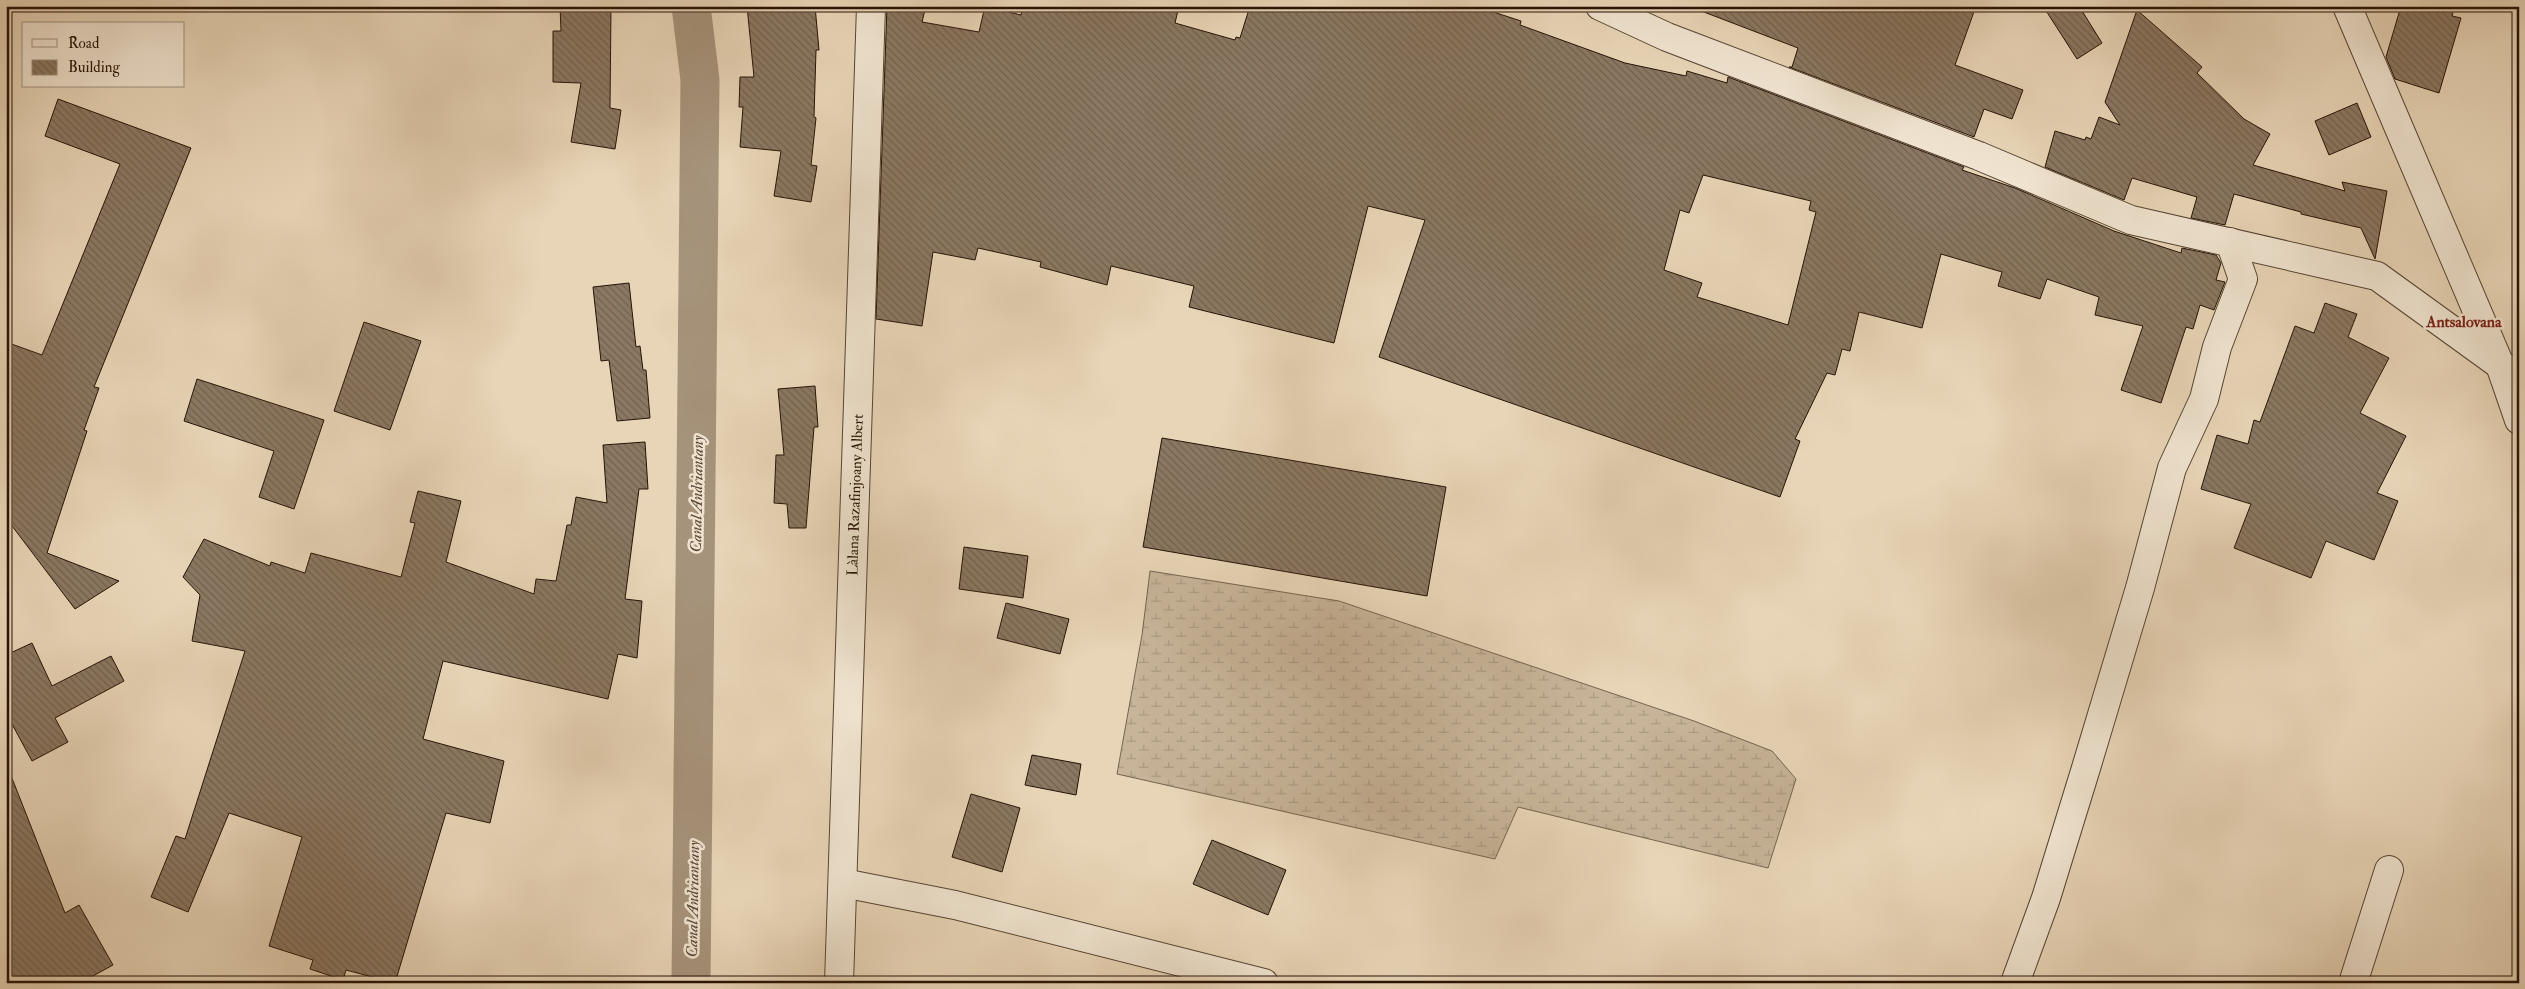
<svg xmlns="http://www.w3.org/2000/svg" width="2525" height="989" viewBox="0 0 2525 989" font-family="'IM FELL Double Pica',serif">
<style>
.wetland{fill:url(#wetland-marsh);stroke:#766450}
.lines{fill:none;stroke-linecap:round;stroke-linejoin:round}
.canal{stroke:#a6937b;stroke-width:39}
.building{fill:url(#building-back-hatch);stroke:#261306;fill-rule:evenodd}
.minor-casing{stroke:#564432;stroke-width:30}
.minor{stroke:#f0e4d0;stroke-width:28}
.labels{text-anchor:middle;stroke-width:5;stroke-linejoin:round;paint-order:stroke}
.street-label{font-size:15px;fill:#261306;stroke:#f0e4d0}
.neighbourhood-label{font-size:16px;font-weight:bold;fill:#7a1f14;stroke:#f0e4d0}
.water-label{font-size:16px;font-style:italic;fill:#594635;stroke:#f0e4d0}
</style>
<defs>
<pattern id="wetland-marsh" width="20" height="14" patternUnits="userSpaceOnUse" patternTransform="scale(1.25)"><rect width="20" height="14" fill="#c7b499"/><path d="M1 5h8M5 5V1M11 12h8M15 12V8" fill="none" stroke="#ab9a82"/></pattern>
<pattern id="building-back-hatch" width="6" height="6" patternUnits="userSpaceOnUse" patternTransform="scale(1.25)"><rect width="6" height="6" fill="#8b7862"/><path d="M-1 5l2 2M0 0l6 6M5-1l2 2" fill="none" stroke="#71614f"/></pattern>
</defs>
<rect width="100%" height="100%" fill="#e8d5b7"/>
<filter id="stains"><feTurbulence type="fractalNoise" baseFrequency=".004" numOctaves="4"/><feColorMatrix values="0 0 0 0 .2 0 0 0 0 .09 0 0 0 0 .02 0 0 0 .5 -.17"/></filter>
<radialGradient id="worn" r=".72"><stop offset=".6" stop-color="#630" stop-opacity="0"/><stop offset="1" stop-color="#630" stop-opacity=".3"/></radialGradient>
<polygon class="wetland" points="1150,571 1339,601 1694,721 1772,751 1796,779 1768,868 1518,807 1495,859 1117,774 1142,635"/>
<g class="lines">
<polyline class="canal" points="691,983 700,80 691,6"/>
</g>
<g class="building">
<polygon points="560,6 611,6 610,108 621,110 615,149 571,142 581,83 553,82 553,31 561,31"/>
<polygon points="747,6 815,6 819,50 816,50 814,117 816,118 811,165 817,166 811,202 774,196 781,151 740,147 743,107 739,107 740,77 754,77"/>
<path d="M 887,6 L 926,6 L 922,22 L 979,32 L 985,6 L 1021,15 L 1023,6 L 1179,6 L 1175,23 L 1235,40 L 1236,37 L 1240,38 L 1250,6 L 1475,6 L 1521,21 L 1520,25 L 1625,63 L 1686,76 L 1687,71 L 1727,83 L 1728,77 L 1964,167 L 1962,170 L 2015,188 L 2114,231 L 2181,253 L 2182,248 L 2216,255 L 2221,263 L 2216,280 L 2225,282 L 2214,310 L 2200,305 L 2193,329 L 2186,327 L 2161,403 L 2121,390 L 2143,326 L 2095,315 L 2099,297 L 2047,279 L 2040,299 L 1998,286 L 2002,272 L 1941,254 L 1922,328 L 1859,312 L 1850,351 L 1842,349 L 1835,375 L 1827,373 L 1795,439 L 1800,441 L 1780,497 L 1379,357 L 1425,220 L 1368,206 L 1334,343 L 1189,307 L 1194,286 L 1111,266 L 1107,285 L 1040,267 L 1041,262 L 978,248 L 975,260 L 933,252 L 922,326 L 876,319 ZM 1703,175 L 1811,201 L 1809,210 L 1816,212 L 1788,325 L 1697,297 L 1702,283 L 1664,270 L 1680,210 L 1689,213 Z"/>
<polygon points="1696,6 1976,6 1955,65 2023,90 2012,119 1984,109 1974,137 1789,67 1792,67 1798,48 1696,9"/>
<polygon points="2043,6 2079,6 2102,43 2077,59"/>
<polygon points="2401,6 2455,6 2452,16 2461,18 2439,93 2395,79 2386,57"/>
<polygon points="2137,10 2202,67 2197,73 2244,119 2270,134 2253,165 2345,191 2342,182 2387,191 2375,259 2361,228 2301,214 2301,212 2234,194 2225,225 2191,218 2197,197 2132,178 2124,200 2045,167 2055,131 2085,140 2086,137 2091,139 2099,117 2120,125 2105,102"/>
<polygon points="58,99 191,148 94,387 99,388 84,430 87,431 47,553 119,581 75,609 6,518 6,342 42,355 120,164 45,136"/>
<polygon points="2357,103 2371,137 2329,155 2315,121"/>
<polygon points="629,283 636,347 640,346 643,370 646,370 650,418 617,421 609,360 601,361 593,287"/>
<polygon points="2325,303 2357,314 2348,337 2389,358 2360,413 2406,436 2377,493 2398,501 2374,560 2326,541 2311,578 2234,548 2251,504 2201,489 2217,435 2248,444 2254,420 2260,422 2295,326 2314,333"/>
<polygon points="364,322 421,341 390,430 334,411"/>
<polygon points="197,379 324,420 294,509 259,497 274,451 184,421"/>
<polygon points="815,386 818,427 814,427 806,528 789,528 787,504 774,503 776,455 784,455 778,389"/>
<polygon points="1162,438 1446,487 1427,596 1143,547"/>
<polygon points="645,442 648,489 639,489 625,599 642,601 637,658 618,654 608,699 443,661 423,739 504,761 490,823 446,813 395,983 346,970 343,980 310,969 313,960 269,946 302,837 229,813 188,912 151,897 176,836 185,839 245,651 192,641 200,595 183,577 204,539 270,566 271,562 305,573 311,553 401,577 415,523 410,522 418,491 461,501 446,562 534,594 536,579 556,581 567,525 571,525 576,497 607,503 603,445"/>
<polygon points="964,547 1028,556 1023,598 959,589"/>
<polygon points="1006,603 1069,619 1060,654 997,638"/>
<polygon points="32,643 52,686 111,656 124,681 55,718 68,742 32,761 6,713 6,655"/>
<polygon points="1032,755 1081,764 1076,795 1025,785"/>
<polygon points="8,768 65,913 79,905 113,965 80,983 6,983"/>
<polygon points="971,794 1020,808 1002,872 952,857"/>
<polygon points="1212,840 1286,870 1268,915 1193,884"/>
</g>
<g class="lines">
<defs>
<g id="minor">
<polyline points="1600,6 1667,37 1979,156 2131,220 2377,276 2500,365 2519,375"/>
<polyline points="2347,6 2500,365 2519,420"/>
<polyline points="843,883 955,905 1264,983"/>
<polyline points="839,983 871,6"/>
<polyline points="2015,983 2046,898 2086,768 2140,588 2172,468 2204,399 2217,347 2243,279 2230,242"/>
<polyline points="2353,983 2389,870"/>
</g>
</defs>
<use href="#minor" class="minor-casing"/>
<use href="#minor" class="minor"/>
</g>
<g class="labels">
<g class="street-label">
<text transform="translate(855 495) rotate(-88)" y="5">Làlana Razafinjoany Albert</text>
</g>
<g class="neighbourhood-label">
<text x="2464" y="327">Antsalovana</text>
</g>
<g class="water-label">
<text transform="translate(696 494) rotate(-89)" y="6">Canal Andriantany</text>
<text transform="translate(692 899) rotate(-89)" y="6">Canal Andriantany</text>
</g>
</g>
<rect width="2525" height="989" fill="none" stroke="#e8d5b7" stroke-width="25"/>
<rect x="8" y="8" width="2510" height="974" fill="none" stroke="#261306" stroke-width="2.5"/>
<rect x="12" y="12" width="2500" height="964" fill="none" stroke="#261306"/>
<rect x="22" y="22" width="162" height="65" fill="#f0e4d0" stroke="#9f907f"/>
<rect x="32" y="39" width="25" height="8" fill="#f0e4d0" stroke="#9f907f"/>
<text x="68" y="48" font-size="15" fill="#261306">Road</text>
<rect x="32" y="60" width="25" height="15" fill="url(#building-back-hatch)" stroke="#9f907f"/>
<text x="68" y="72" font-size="15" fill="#261306">Building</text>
<rect width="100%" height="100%" filter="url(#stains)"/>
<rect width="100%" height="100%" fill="url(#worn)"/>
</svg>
